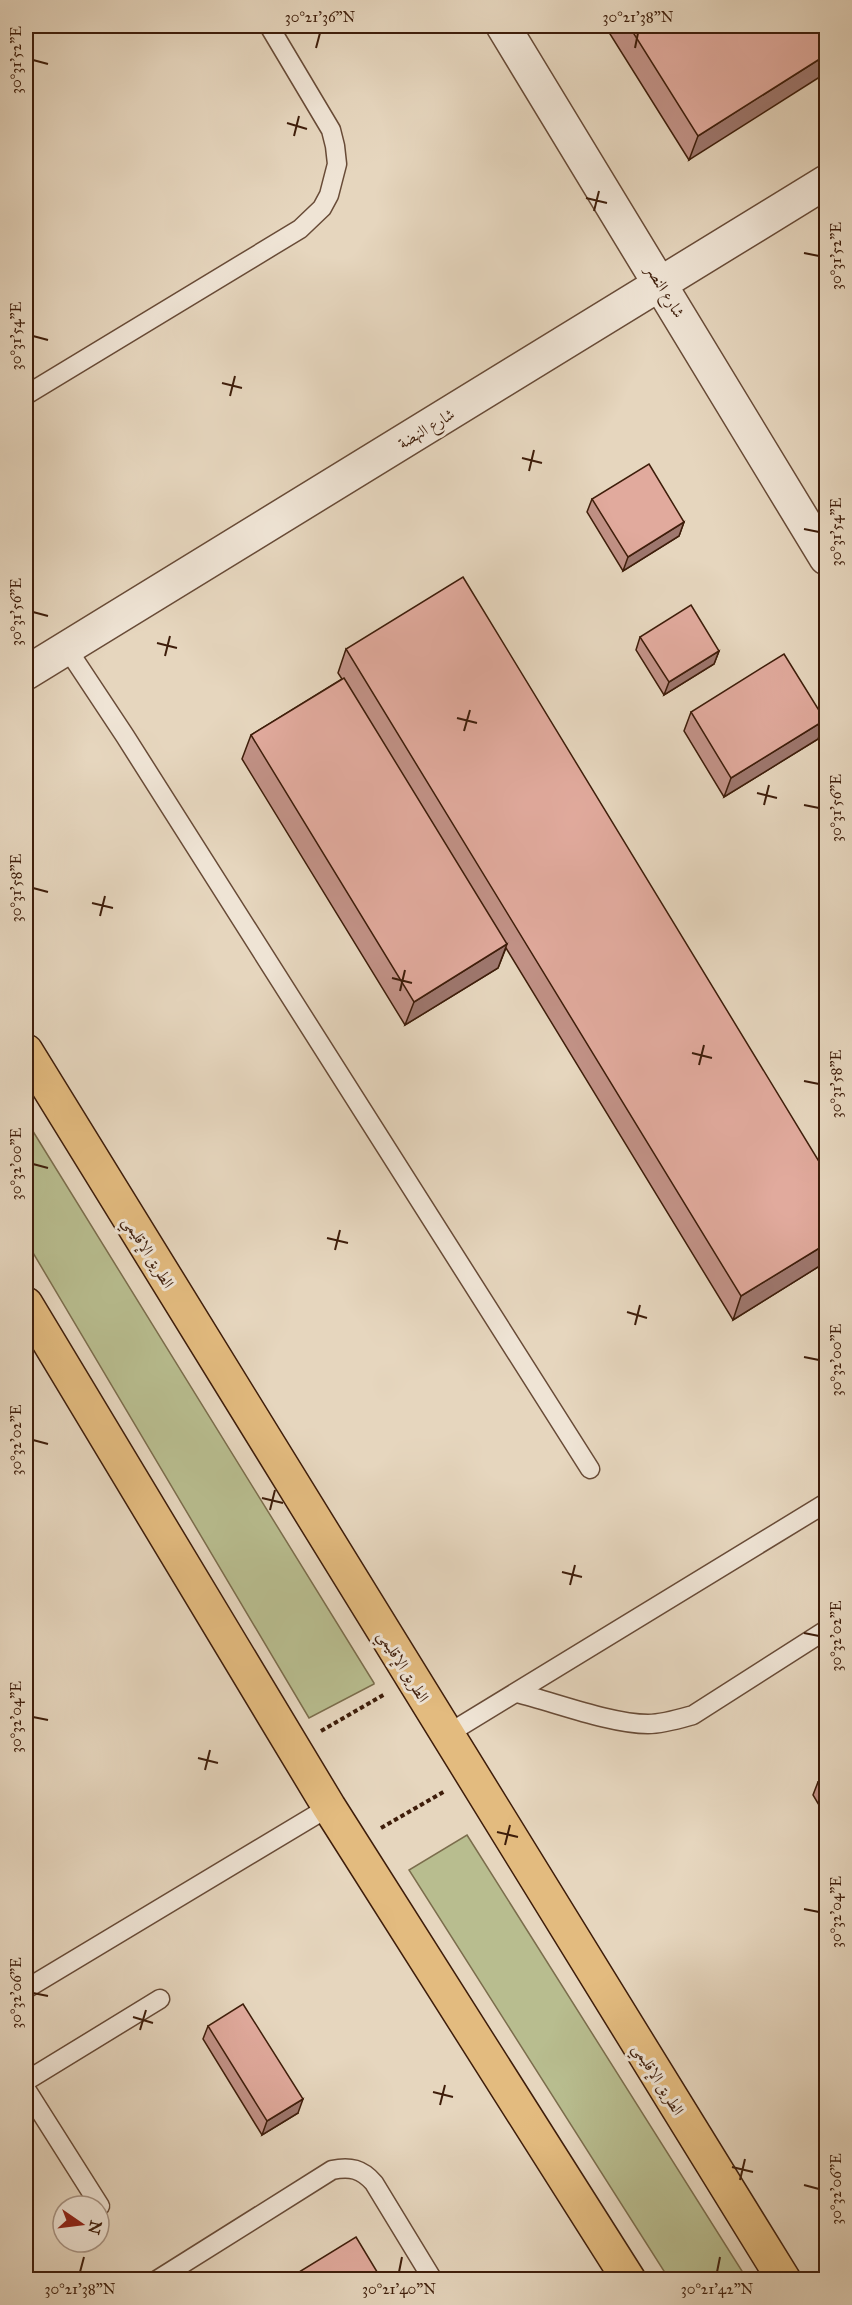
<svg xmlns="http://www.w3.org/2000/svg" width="852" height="2305" viewBox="0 0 852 2305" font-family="'IM FELL Great Primer',Amiri,serif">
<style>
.green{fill:#b8bd8f;stroke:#7b6d4c;stroke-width:1.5}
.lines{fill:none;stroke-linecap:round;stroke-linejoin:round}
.service-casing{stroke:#684b37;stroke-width:21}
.minor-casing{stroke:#684b37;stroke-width:36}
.trunk-casing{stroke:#3e1d0a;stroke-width:36}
.path{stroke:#3e1d0a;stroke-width:4;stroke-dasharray:4.5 3;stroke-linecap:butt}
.service{stroke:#efe4d5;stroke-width:18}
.minor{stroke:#efe4d5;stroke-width:33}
.trunk{stroke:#e3bb7f;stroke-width:33}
.wall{fill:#c29287;stroke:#3e1d0a;stroke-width:1.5}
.shaded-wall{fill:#9e776e;stroke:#3e1d0a;stroke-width:1.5}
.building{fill:#e1aa9d;stroke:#3e1d0a;stroke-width:1.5}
.ticks{fill:none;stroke:#3e1d0a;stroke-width:2}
.labels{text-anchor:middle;stroke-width:6;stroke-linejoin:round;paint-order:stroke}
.street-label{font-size:16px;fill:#3e1d0a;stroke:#efe4d5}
.neatline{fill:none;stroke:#3e1d0a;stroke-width:2}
.ticks-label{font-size:15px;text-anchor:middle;fill:#3e1d0a}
</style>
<rect width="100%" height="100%" fill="#e6d6be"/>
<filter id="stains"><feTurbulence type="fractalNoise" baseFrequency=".00333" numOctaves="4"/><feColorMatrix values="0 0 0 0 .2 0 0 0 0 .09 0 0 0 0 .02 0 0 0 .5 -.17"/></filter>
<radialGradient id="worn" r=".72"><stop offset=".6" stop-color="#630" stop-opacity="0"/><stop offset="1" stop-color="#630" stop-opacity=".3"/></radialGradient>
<g class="green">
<polygon points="26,1120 374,1683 374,1684 309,1718 26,1241"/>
<polygon points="467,1835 747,2279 669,2279 409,1870"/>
</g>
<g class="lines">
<defs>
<g id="service">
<polyline points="26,395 300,229 322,208 329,195 337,164 335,146 331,130 269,26"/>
<polyline points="66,647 125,736 590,1469"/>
<path d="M 517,1693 C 554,1702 611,1724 648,1724 C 663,1724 679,1719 693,1715 L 826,1630"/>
<polyline points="446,1735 826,1503"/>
<polyline points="26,1989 329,1807"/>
<polyline points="26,2081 160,1999"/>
<polyline points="26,2089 100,2206"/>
<path d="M 157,2280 L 332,2170 C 350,2166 362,2169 374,2183 L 433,2280"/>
</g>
<g id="minor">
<polyline points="503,26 826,558"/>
<polyline points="26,673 826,182"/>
</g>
<g id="trunk">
<polyline points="26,1051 784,2280"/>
<polyline points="26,1304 329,1807 629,2280"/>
</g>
</defs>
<use href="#service" class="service-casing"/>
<use href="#minor" class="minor-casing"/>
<use href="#trunk" class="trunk-casing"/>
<g class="path">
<polyline points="321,1731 385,1694"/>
<polyline points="381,1828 445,1791"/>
</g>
<use href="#service" class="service"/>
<use href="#minor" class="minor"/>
<use href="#trunk" class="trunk"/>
</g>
<g class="wall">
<polygon points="605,26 826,26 689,160"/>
<polygon points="592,499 684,522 679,536 623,571 587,512"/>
<polygon points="640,637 719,651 714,664 664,695 636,650"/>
<polygon points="346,649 826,1173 826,1262 733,1320 506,948 498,968 405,1025 242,759 251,735 342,679 338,673"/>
<polygon points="691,712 818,739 724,797 684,731"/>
<polygon points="826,1777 826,1817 813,1795 818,1782"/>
<polygon points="208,2026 298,2113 262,2135 203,2039"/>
</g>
<g class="shaded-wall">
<polygon points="826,55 826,73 689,160 698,136"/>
<polygon points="684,522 679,536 623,571 628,557"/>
<polygon points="719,651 714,664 664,695 669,682"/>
<polygon points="825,720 818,739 724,797 731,778"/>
<polygon points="507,944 498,968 405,1025 414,1002"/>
<polygon points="826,1244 826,1262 733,1320 741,1296"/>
<polygon points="303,2099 298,2113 262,2135 267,2121"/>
</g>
<g class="building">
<polygon points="629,26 826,26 826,55 698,136"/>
<polygon points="649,464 684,522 628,557 592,499"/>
<polygon points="463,577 826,1173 826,1244 741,1296 346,649"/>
<polygon points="691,605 719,651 669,682 640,637"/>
<polygon points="784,654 825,720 731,778 691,712"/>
<polygon points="344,678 507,944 414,1002 251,735"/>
<polygon points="826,1777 826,1796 818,1782"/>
<polygon points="243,2004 303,2099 267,2121 208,2026"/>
<polygon points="356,2237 382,2280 286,2280"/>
</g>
<path class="ticks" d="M 316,48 L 320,33M 635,48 L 638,33M 33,60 L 48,64M 287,123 L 307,129M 294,136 L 299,116M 586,198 L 607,203M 594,211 L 599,191M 804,253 L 819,256M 33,336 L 48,340M 222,383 L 242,388M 230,396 L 235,376M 522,458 L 542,463M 529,471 L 534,450M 804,529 L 819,532M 33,612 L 48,616M 157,643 L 177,648M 165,656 L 170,636M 457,718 L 477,723M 464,731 L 470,710M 757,793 L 777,798M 764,805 L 769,785M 804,805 L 819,808M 33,888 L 48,892M 92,903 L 113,908M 100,916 L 105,896M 392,978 L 412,983M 400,991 L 405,970M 692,1053 L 712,1058M 699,1065 L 704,1045M 804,1081 L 819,1084M 33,1164 L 48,1168M 327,1238 L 348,1243M 335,1250 L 340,1230M 627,1312 L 647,1318M 635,1325 L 640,1305M 804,1357 L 819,1360M 33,1440 L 48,1444M 262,1498 L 283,1503M 270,1510 L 275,1490M 562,1572 L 582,1577M 570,1585 L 575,1565M 804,1633 L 819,1636M 33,1717 L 48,1720M 198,1758 L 218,1763M 205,1770 L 210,1750M 497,1832 L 518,1837M 505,1845 L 510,1825M 804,1909 L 819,1912M 33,1993 L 48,1996M 133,2017 L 153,2023M 140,2030 L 146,2010M 433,2092 L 453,2097M 440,2105 L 445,2085M 732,2167 L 753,2172M 740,2180 L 745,2159M 804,2185 L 819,2189M 80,2272 L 84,2257M 399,2272 L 402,2257M 717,2272 L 720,2257"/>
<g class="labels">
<g class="street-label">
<text transform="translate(666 291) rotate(59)" y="6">شارع النصر</text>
<text transform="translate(426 428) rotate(-31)" y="6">شارع النهضة</text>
<text transform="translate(149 1252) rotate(58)" y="6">الطريق الإقليمي</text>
<text transform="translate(404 1666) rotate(58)" y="6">الطريق الإقليمي</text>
<text transform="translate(659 2079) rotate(58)" y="6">الطريق الإقليمي</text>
</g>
</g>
<rect width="852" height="2305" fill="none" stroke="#e6d6be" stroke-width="66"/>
<g transform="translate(81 2224) rotate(104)"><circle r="28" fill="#efe4d5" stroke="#a89484" stroke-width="1.5"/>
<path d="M0-4.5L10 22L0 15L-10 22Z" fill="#8f2418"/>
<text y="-9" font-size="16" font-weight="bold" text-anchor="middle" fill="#3e1d0a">N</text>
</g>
<rect x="33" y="33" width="786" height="2239" class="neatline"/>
<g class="ticks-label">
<text x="320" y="22">30°21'36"N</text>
<text x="638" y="22">30°21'38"N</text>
<text transform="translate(16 60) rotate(-90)" y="5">30°31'52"E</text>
<text transform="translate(836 256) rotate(-90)" y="5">30°31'52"E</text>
<text transform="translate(16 336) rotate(-90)" y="5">30°31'54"E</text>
<text transform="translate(836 532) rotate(-90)" y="5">30°31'54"E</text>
<text transform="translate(16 612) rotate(-90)" y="5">30°31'56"E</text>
<text transform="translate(836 808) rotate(-90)" y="5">30°31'56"E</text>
<text transform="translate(16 888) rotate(-90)" y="5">30°31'58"E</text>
<text transform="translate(836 1084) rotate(-90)" y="5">30°31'58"E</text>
<text transform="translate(16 1164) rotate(-90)" y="5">30°32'00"E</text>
<text transform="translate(836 1360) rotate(-90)" y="5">30°32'00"E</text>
<text transform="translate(16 1440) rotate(-90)" y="5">30°32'02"E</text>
<text transform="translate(836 1636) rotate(-90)" y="5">30°32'02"E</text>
<text transform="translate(16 1717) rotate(-90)" y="5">30°32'04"E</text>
<text transform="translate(836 1912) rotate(-90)" y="5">30°32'04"E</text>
<text transform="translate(16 1993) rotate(-90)" y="5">30°32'06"E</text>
<text transform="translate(836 2189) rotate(-90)" y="5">30°32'06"E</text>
<text x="80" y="2294">30°21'38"N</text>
<text x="399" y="2294">30°21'40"N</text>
<text x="717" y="2294">30°21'42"N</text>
</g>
<rect width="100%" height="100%" filter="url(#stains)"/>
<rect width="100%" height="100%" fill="url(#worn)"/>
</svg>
